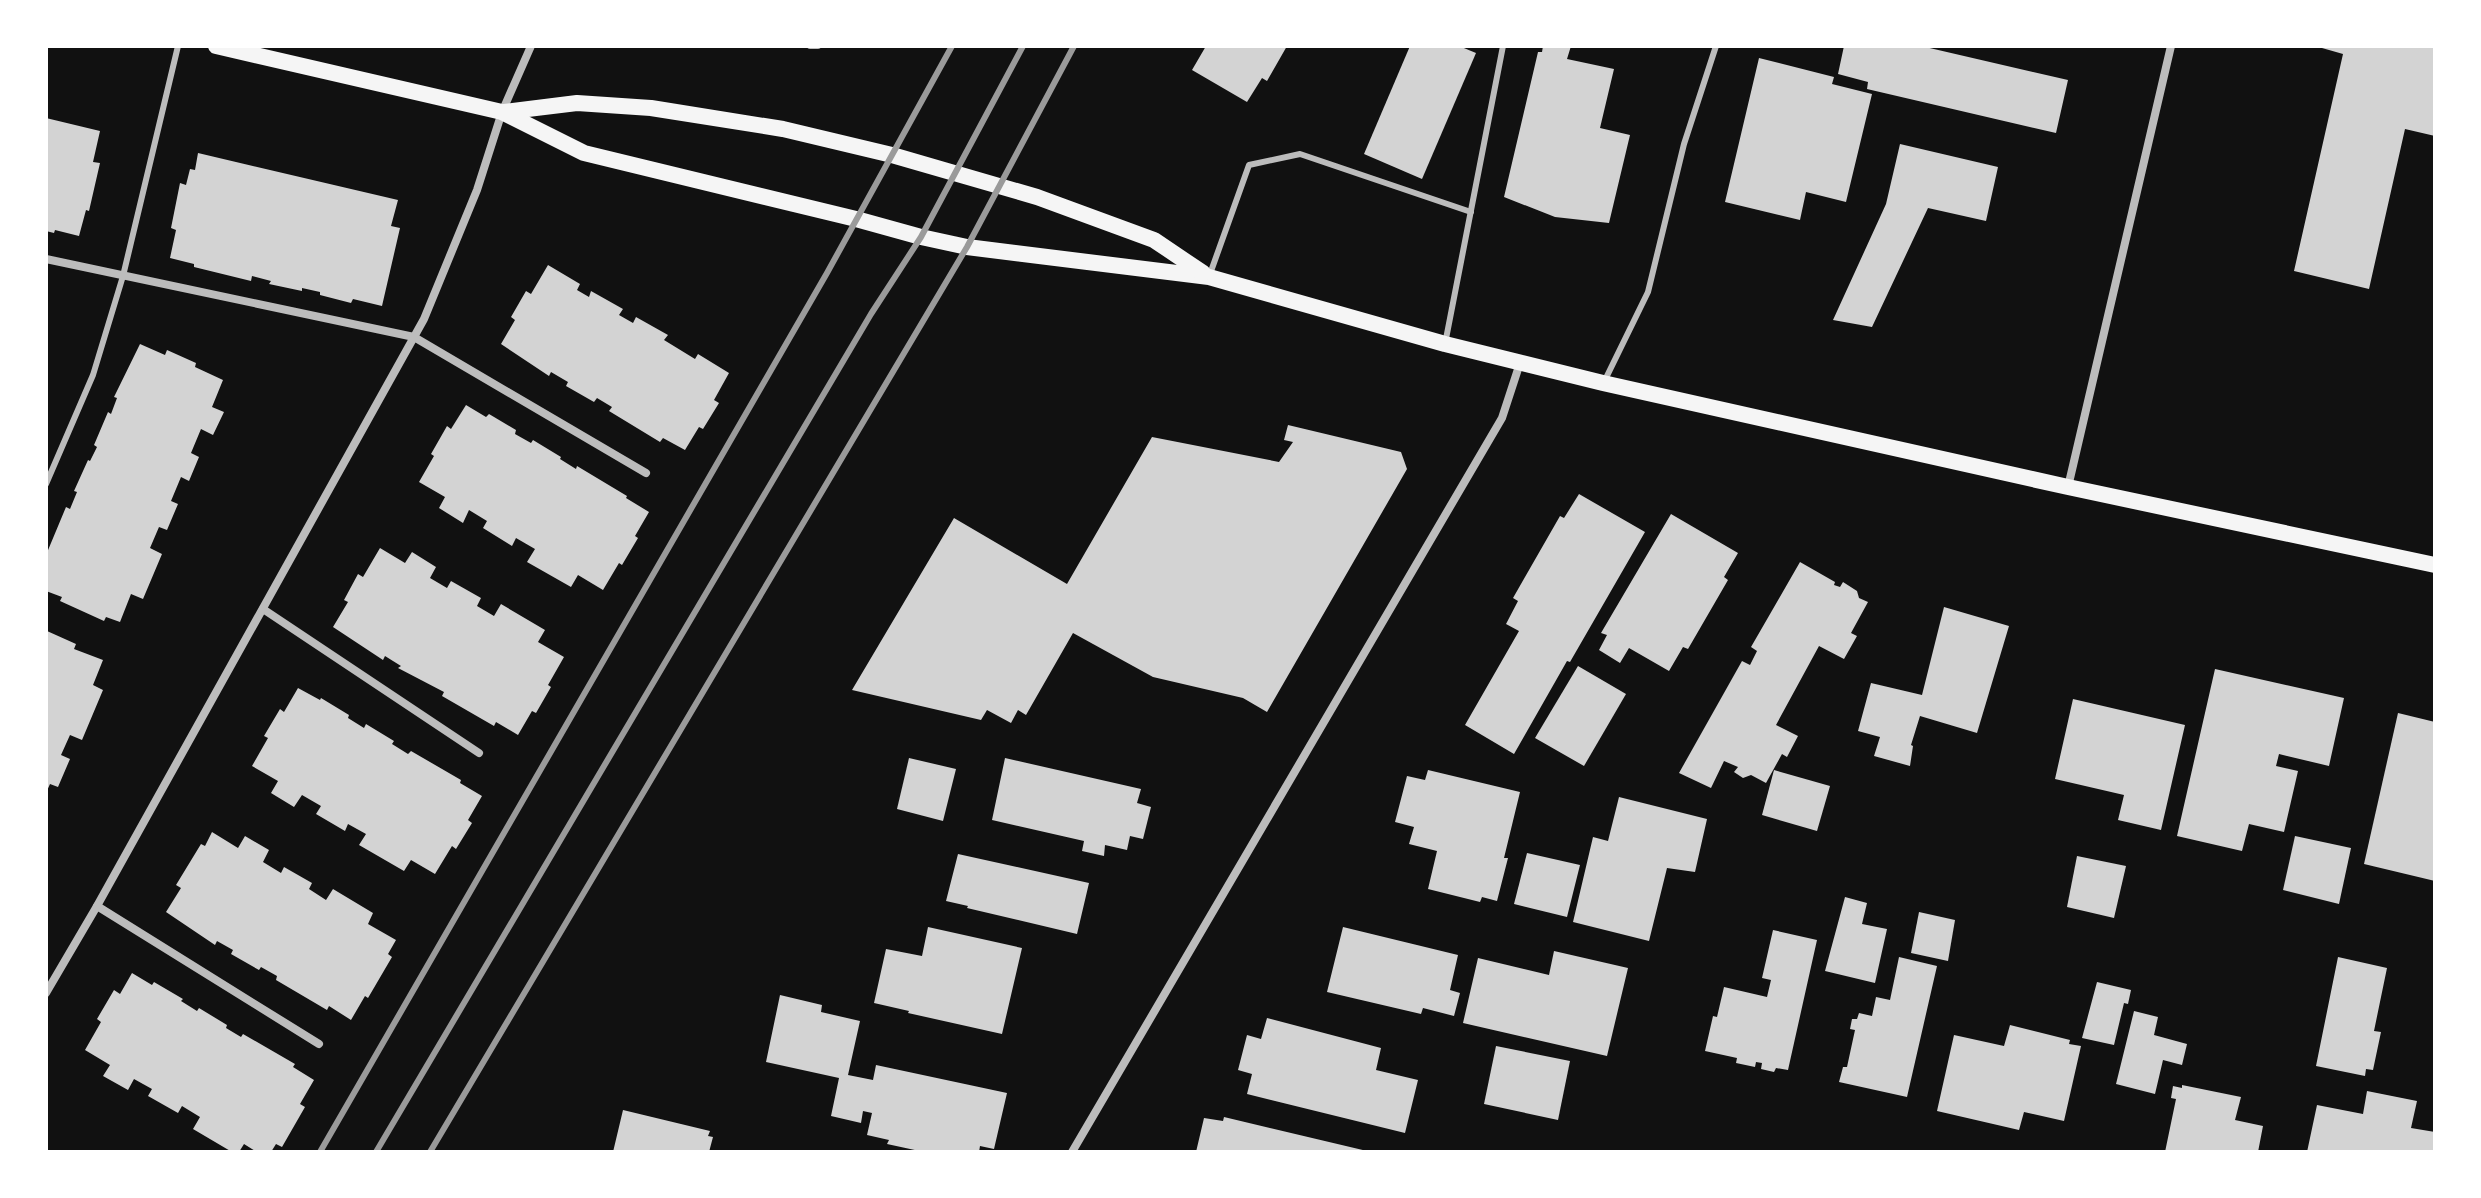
<svg xmlns="http://www.w3.org/2000/svg" width="2481" height="1198" viewBox="0 0 2481 1198" font-family="Ubuntu,sans-serif">
<style>
.building{fill:#d3d3d3}
.lines{fill:none;stroke-linecap:round;stroke-linejoin:round}
.service{stroke:#bcbcbc;stroke-width:6}
.minor{stroke:#bcbcbc;stroke-width:8}
.secondary{stroke:#f5f5f5;stroke-width:16}
.rail{stroke:#9a9a9a;stroke-width:6}
</style>
<rect width="100%" height="100%" fill="#111"/>
<g class="building">
<polygon points="1206,46 1287,46 1267,81 1262,78 1247,102 1192,70"/>
<polygon points="1410,46 1459,46 1476,53 1422,179 1364,154"/>
<polygon points="1543,46 1571,46 1567,59 1614,69 1600,128 1630,135 1609,223 1555,217 1504,197 1538,52 1542,52"/>
<polygon points="1844,46 1921,46 2068,80 2056,133 1867,89 1868,82 1838,74"/>
<polygon points="2315,46 2435,46 2435,136 2405,129 2369,289 2294,271 2343,54"/>
<polygon points="1759,58 1834,77 1832,84 1872,94 1846,202 1806,192 1800,220 1725,202"/>
<polygon points="46,118 100,131 93,162 100,163 89,211 86,210 79,236 55,230 54,233 46,231"/>
<polygon points="1900,144 1998,167 1986,221 1928,208 1872,327 1833,320 1886,204"/>
<polygon points="198,153 398,200 391,226 400,228 382,306 353,299 351,303 320,295 320,292 302,288 302,291 269,284 271,281 252,276 251,281 194,267 194,264 170,258 176,230 171,228 180,183 186,185 190,169 195,170"/>
<polygon points="548,265 580,284 577,290 589,297 591,291 623,309 619,315 633,323 636,317 668,335 664,340 695,359 698,354 729,373 714,400 719,403 703,429 699,427 685,450 663,438 660,442 609,411 612,407 597,398 594,402 566,386 568,382 551,372 549,376 501,344 515,320 511,317 526,291 531,294"/>
<polygon points="140,344 165,355 167,350 196,363 195,367 223,380 212,407 224,412 213,435 201,429 191,453 199,457 189,481 181,477 171,501 178,504 167,530 159,527 150,548 162,554 143,599 131,594 120,622 106,617 104,621 60,601 62,597 46,591 46,555 66,507 70,509 77,492 74,491 88,460 90,461 97,447 94,445 108,412 111,414 117,398 114,397"/>
<polygon points="466,405 486,417 489,414 516,430 515,434 531,443 533,440 561,457 560,459 576,469 577,466 627,496 626,498 649,512 635,536 638,538 622,565 619,563 603,590 578,575 571,587 527,562 535,549 516,538 512,546 483,528 487,521 469,510 463,523 439,508 445,497 419,482 434,456 431,454 447,426 451,429"/>
<polygon points="1288,425 1401,452 1407,469 1267,712 1243,698 1153,677 1073,633 1026,715 1018,710 1011,723 987,710 981,720 852,690 954,518 1067,584 1152,437 1279,462 1293,442 1284,440"/>
<polygon points="1579,494 1645,532 1570,662 1567,661 1514,754 1465,725 1519,631 1506,624 1518,601 1513,598 1560,516 1564,518"/>
<polygon points="1671,514 1738,553 1724,577 1728,580 1688,649 1683,647 1669,671 1629,648 1620,663 1599,650 1607,635 1601,633"/>
<polygon points="380,548 405,563 412,552 436,567 430,578 447,588 451,581 481,598 477,606 494,616 501,604 545,630 538,642 564,657 548,685 551,687 536,713 532,711 518,735 496,722 494,726 442,696 444,692 398,668 401,666 385,656 383,660 333,627 348,602 344,600 358,574 363,577"/>
<polygon points="1800,562 1835,582 1834,585 1840,587 1843,582 1857,591 1859,598 1868,602 1851,633 1857,636 1844,659 1819,646 1776,725 1798,736 1787,757 1782,754 1766,783 1751,775 1743,778 1734,772 1738,767 1724,761 1711,788 1679,773 1742,661 1750,665 1757,651 1751,647"/>
<polygon points="1944,607 2009,626 1977,733 1920,716 1911,745 1913,746 1910,766 1874,756 1880,737 1858,731 1871,683 1922,695"/>
<polygon points="47,631 76,644 74,649 103,660 93,685 103,690 82,740 70,735 61,755 70,759 58,787 50,784 46,793"/>
<polygon points="1578,666 1626,694 1584,766 1535,738"/>
<polygon points="2215,669 2344,698 2329,766 2279,754 2276,766 2298,771 2284,832 2249,824 2242,851 2177,836"/>
<polygon points="298,688 320,700 321,698 349,715 348,718 364,728 366,724 394,741 392,744 408,754 411,751 461,780 460,783 482,796 468,820 472,823 456,849 452,846 435,874 411,860 404,871 359,845 366,834 348,824 345,831 316,814 321,806 302,795 294,807 271,793 278,781 252,766 268,738 264,736 280,709 284,712"/>
<polygon points="2073,699 2185,725 2161,830 2118,820 2124,795 2055,779"/>
<polygon points="2398,713 2435,722 2435,881 2364,864"/>
<polygon points="909,758 956,769 943,821 897,809"/>
<polygon points="1005,758 1141,789 1137,803 1151,807 1143,839 1130,836 1127,850 1105,845 1104,856 1082,851 1084,841 992,820"/>
<polygon points="1428,770 1520,792 1504,858 1508,858 1497,901 1482,897 1480,902 1428,889 1437,851 1409,844 1414,827 1395,822 1407,776 1425,780"/>
<polygon points="1774,770 1830,786 1817,831 1762,815"/>
<polygon points="1619,797 1707,819 1695,872 1667,868 1649,941 1573,922 1593,837 1608,841"/>
<polygon points="212,832 238,848 245,836 269,850 263,862 281,873 284,867 312,883 309,889 326,900 333,889 373,913 368,924 396,940 388,954 392,957 368,998 365,996 351,1020 329,1006 327,1010 276,980 277,976 261,967 259,970 231,954 233,950 217,941 215,945 166,912 181,888 176,885 201,844 205,846"/>
<polygon points="2295,836 2351,848 2339,904 2283,890"/>
<polygon points="1527,853 1580,865 1567,917 1514,904"/>
<polygon points="958,854 1089,883 1077,934 967,908 968,906 946,901"/>
<polygon points="2077,856 2126,866 2114,918 2067,907"/>
<polygon points="1845,897 1867,903 1862,924 1887,929 1875,983 1825,971"/>
<polygon points="1919,912 1955,920 1948,961 1911,953"/>
<polygon points="928,927 1022,948 1002,1034 908,1013 909,1011 874,1003 886,949 922,956"/>
<polygon points="1343,927 1458,955 1450,990 1460,993 1454,1016 1423,1008 1421,1014 1327,992"/>
<polygon points="1773,930 1817,940 1788,1070 1776,1068 1774,1072 1761,1069 1762,1063 1756,1062 1755,1067 1736,1063 1737,1058 1705,1051 1713,1016 1717,1017 1724,987 1767,997 1771,980 1762,978"/>
<polygon points="1554,951 1628,968 1607,1056 1463,1023 1478,958 1549,975"/>
<polygon points="1899,957 1937,966 1907,1097 1839,1082 1843,1067 1847,1067 1855,1030 1850,1029 1852,1019 1857,1019 1859,1013 1872,1016 1876,997 1890,1000"/>
<polygon points="2338,957 2387,968 2374,1031 2381,1032 2373,1070 2366,1069 2365,1076 2316,1066"/>
<polygon points="132,973 152,985 154,982 183,999 181,1001 197,1011 199,1008 227,1025 226,1028 241,1037 243,1034 295,1064 293,1067 314,1080 300,1104 305,1107 282,1147 276,1144 271,1152 257,1152 244,1144 239,1152 232,1152 193,1129 200,1117 182,1106 178,1113 148,1096 152,1089 134,1079 128,1090 103,1076 110,1065 85,1050 101,1022 97,1019 114,990 120,994"/>
<polygon points="2097,982 2131,990 2128,1004 2124,1003 2114,1045 2082,1038"/>
<polygon points="780,995 822,1005 821,1012 860,1021 848,1075 873,1080 876,1065 1007,1093 994,1149 980,1146 979,1152 924,1152 887,1144 889,1140 867,1135 872,1113 863,1111 861,1123 831,1116 839,1078 766,1062"/>
<polygon points="2134,1011 2158,1017 2154,1035 2187,1044 2182,1065 2163,1060 2155,1094 2116,1084"/>
<polygon points="1267,1018 1381,1048 1376,1070 1418,1080 1405,1133 1247,1094 1252,1074 1238,1070 1247,1035 1261,1039"/>
<polygon points="2010,1025 2070,1040 2069,1044 2081,1046 2064,1121 2024,1112 2019,1130 1937,1111 1954,1035 2004,1046"/>
<polygon points="1496,1046 1570,1061 1558,1120 1484,1104"/>
<polygon points="2182,1085 2241,1097 2235,1120 2263,1126 2258,1152 2165,1152 2176,1099 2171,1098 2173,1086 2182,1088"/>
<polygon points="2367,1091 2417,1101 2411,1128 2435,1132 2435,1152 2307,1152 2317,1105 2363,1114"/>
<polygon points="623,1110 710,1131 708,1136 713,1137 709,1152 613,1152"/>
<polygon points="1224,1117 1367,1151 1367,1152 1196,1152 1204,1118 1223,1121"/>
</g>
<g class="lines">
<g class="service">
<polyline points="810,46 818,46"/>
<polyline points="1210,274 1249,165 1300,154 1471,212"/>
<polyline points="1445,344 1503,46"/>
<polyline points="1605,380 1648,292 1684,144 1716,46"/>
<polyline points="46,484 93,375 123,276 178,46"/>
</g>
<g class="minor">
<polyline points="46,259 414,337 646,473"/>
<polyline points="2068,487 2171,46"/>
<polyline points="263,609 479,753"/>
<polyline points="97,906 319,1044"/>
<polyline points="46,993 97,906 424,319 477,190 502,112 531,46"/>
<polyline points="1072,1152 1502,418 1520,363"/>
</g>
<g class="secondary">
<polyline points="216,46 502,112 584,153 856,219 921,237 967,247 1209,277 1445,344 1603,383 2068,487 2435,565"/>
<polyline points="504,112 577,103 651,108 783,129 892,155 1037,197 1154,240 1203,273"/>
</g>
<g class="rail">
<polyline points="320,1152 827,273 952,46"/>
<polyline points="376,1152 871,314 921,237 1023,46"/>
<polyline points="430,1152 967,247 1074,46"/>
</g>
</g>
<rect width="2481" height="1198" fill="none" stroke="#ffffff" stroke-width="96"/>
</svg>
